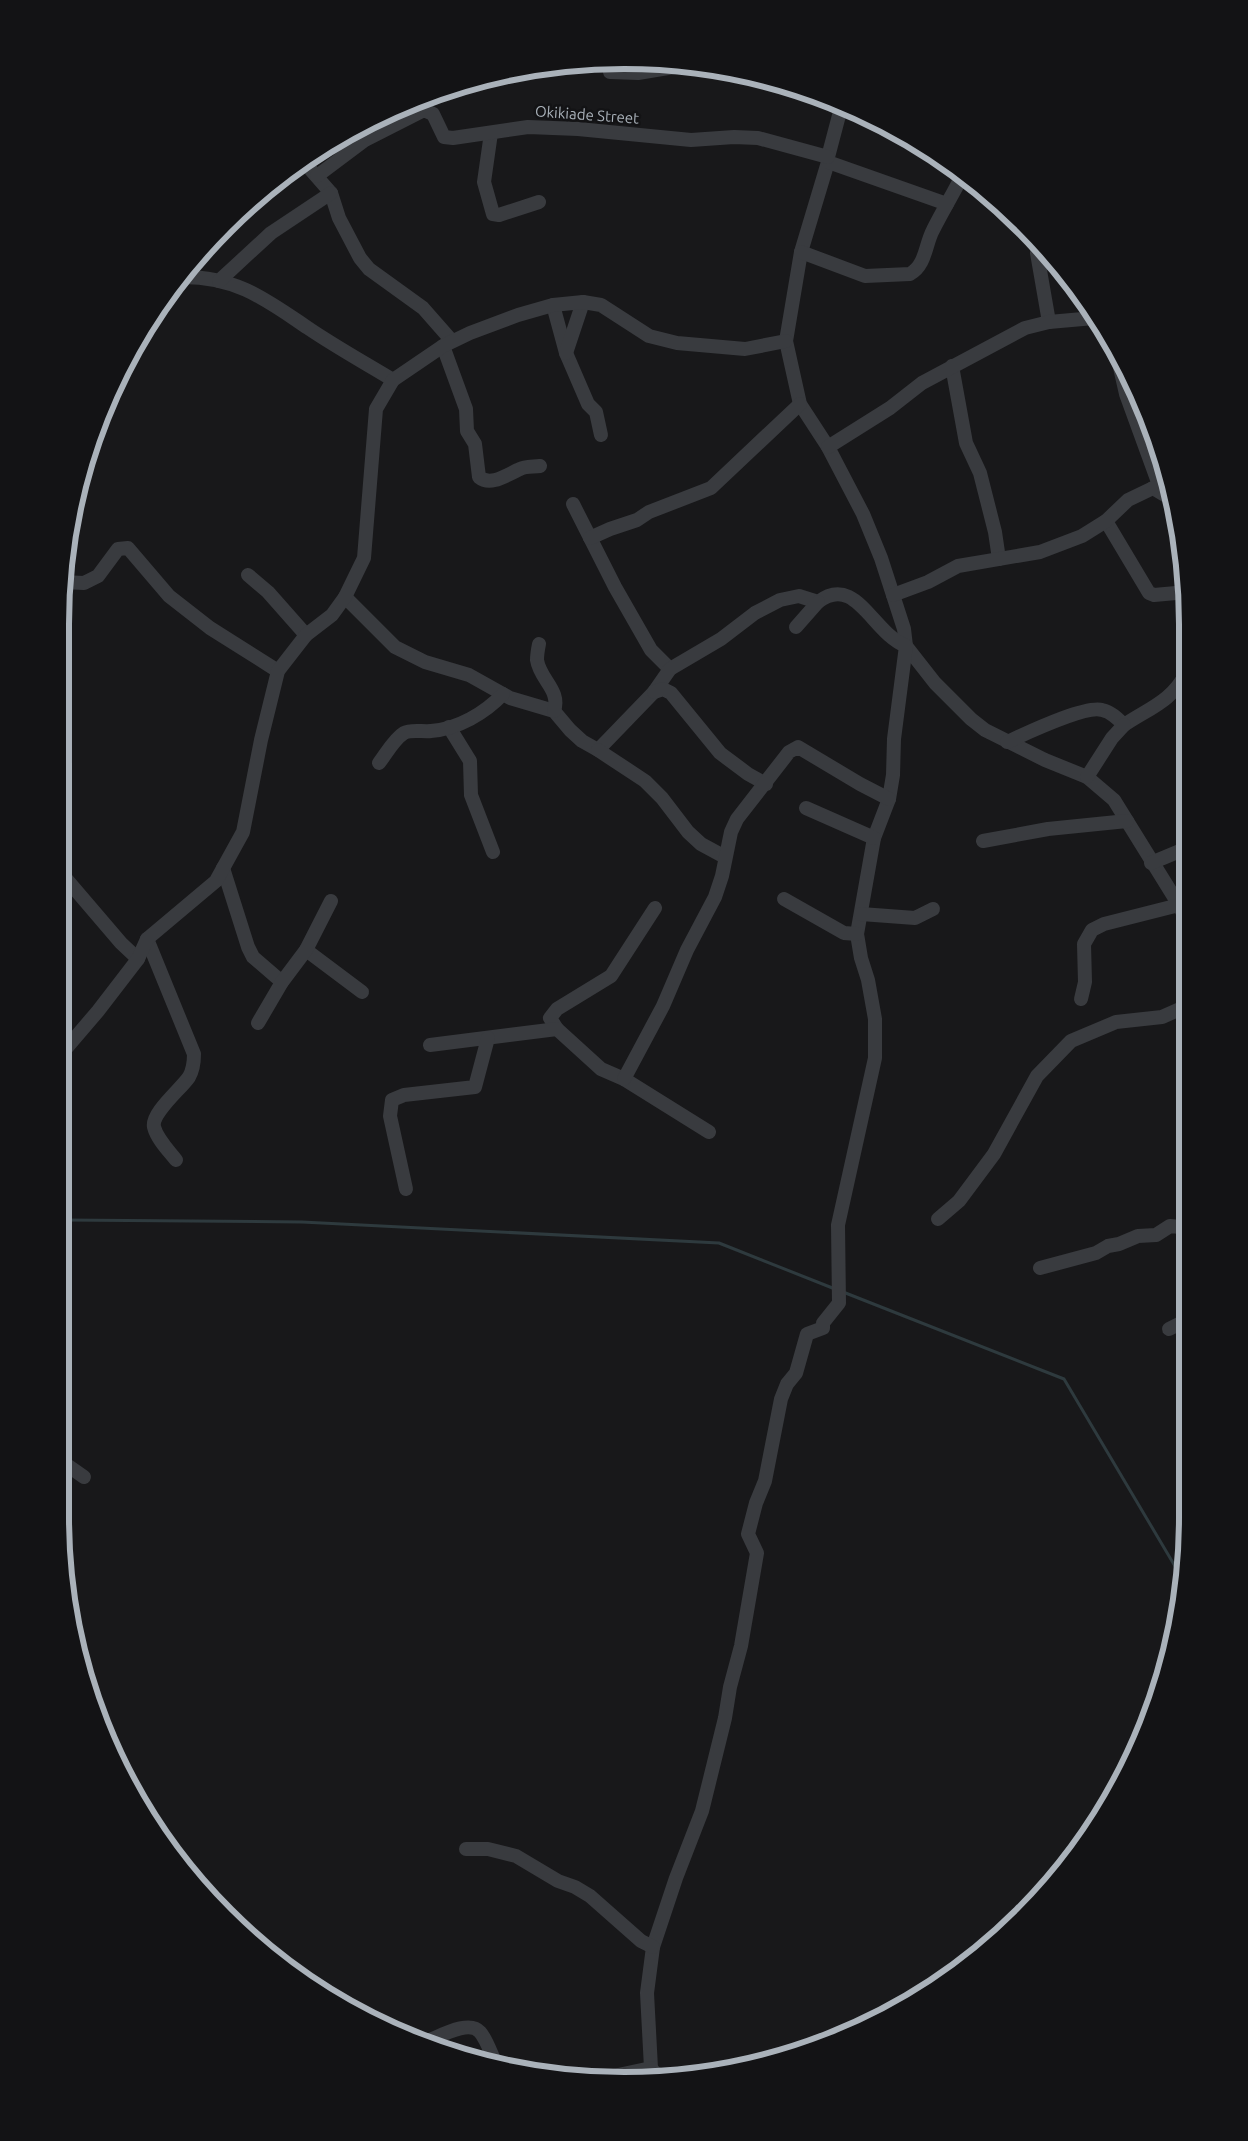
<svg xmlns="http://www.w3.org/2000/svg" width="1248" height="2141" viewBox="0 0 1248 2141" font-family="Ubuntu,sans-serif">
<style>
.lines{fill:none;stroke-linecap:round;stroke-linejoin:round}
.stream{stroke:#2e3a3e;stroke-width:3}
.minor{stroke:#393b3f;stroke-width:14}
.labels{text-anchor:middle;stroke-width:5;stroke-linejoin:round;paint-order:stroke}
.street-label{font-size:15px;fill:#aab2ba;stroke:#131315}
.rim{fill:none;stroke:#aab2ba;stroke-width:6}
</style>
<rect width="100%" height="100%" fill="#18181a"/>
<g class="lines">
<g class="stream">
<polyline points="64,1220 302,1222 719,1243 835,1289"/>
<polyline points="843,1292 1064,1379 1182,1578"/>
</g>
<g class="minor">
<polyline points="608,62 610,72 638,73 680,66"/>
<polyline points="842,104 828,157 828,162 801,252 786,341 800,404 828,447 863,514 881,558 893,595 904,629 906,646 935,683 971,719 985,730 1045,760 1087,777 1114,800 1179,905 1187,921"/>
<polyline points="491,133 484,182 493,214 499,215 539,202"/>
<polyline points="303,161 331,193 339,218 360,258 369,269 423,308 452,341"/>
<polyline points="828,162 947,204"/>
<polyline points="317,176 365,140 424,110 433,114 444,137 453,138 528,127 578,129 691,140 734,137 758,138 828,157"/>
<polyline points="1038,244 1037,253 1049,322"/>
<path d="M 801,252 L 865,276 L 910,274 C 926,265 925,245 933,230 C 942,212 953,194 962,176"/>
<path d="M 183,277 C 237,277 265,299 308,328 C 336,347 365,363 393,380"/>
<polyline points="219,281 271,233 331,193"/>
<polyline points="553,305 566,353 588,404 596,412 601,435"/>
<path d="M 443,346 L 466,409 L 467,431 L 475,444 L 479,477 C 491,487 508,474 520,469 C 525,466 534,467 540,466"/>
<polyline points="1116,350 1126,394 1162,493 1153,488 1168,497 1169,497"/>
<polyline points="566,353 583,302"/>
<polyline points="952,366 966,443 980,473 995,532 999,559"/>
<polyline points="828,447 890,408 922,383 1025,328 1049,322 1094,318"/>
<polyline points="573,504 615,587 651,650 670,669"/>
<polyline points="1106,521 1149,593 1154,595 1187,592"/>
<polyline points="590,538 610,529 637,520 649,512 711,488 800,404"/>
<polyline points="248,575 268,592 306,635"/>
<polyline points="62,582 84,583 98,576 118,549 128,548 169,596 210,628 278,671"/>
<polyline points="893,595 928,582 958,566 1040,552 1082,536 1106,521 1128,500 1153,488"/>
<path d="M 345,597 L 395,647 L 425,662 L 469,675 L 510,698 L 554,711 L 570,730 L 582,741 L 598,750 L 654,692 L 670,669 L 721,639 L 755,613 L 780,600 L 799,596 L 818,602 C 856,573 872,633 906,646 L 894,739 L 893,775 L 889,799 L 874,838 L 857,934 L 861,958 L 868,980 L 875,1019 L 875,1058 L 838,1225 L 839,1303 L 823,1323 L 823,1328 L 807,1334 L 796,1373 L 787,1384 L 781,1399 L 765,1481 L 756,1503 L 748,1534 L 757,1553 L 741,1646 L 730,1687 L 725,1718 L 702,1811 L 676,1878 L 653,1947 L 647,1993 L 651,2068 L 632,2080"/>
<polyline points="796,627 818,602"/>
<path d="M 539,644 C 538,649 537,655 537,660 C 540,680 561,690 554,711"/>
<polyline points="654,692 663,689 671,693 720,753 748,774 766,784"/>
<polyline points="449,727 470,761 471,795 493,852"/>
<path d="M 1007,742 C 1025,734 1085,705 1102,710 C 1111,712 1117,718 1124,725 C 1151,707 1171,702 1187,672"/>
<polyline points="598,750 645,781 662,798 688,832 701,844 725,857"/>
<path d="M 379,763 C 386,754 394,739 404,733 C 411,729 423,732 431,731 C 458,729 485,713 503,694"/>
<polyline points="1087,777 1112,738 1124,725"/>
<polyline points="806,808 874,838"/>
<polyline points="983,841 1048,829 1127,821"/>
<polyline points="1151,863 1187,848"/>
<polyline points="223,868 248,947 253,957 282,982"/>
<polyline points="62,874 121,943 138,959"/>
<polyline points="784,899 844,933 857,934"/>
<polyline points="861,914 915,918 933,909"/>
<path d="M 147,939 L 194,1054 C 194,1062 193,1070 189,1077 C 181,1089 151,1113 154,1127 C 157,1139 169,1151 176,1160"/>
<polyline points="306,950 362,992"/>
<polyline points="1081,999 1085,982 1084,944 1092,930 1104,924 1179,905"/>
<polyline points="258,1023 282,982 306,950 331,901"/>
<polyline points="557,1029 550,1018 557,1009 611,976 655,908"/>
<polyline points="430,1045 557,1029 601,1069 624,1079 709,1132"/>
<polyline points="63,1052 98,1011 138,959 147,939 216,881 243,832 261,740 278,671 306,635 332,615 345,597 364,558 376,409 393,380 443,346 470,333 518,315 553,305 583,302 601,305 649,336 677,343 745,349 786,341"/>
<polyline points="624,1079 663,1006 687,950 715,897 722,876 731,832 737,819 789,752 798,747 860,784 889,799"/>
<polyline points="406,1189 390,1116 392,1100 404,1095 475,1087 488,1038"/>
<polyline points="938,1219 959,1201 994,1154 1037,1076 1071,1041 1116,1022 1162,1017 1187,1006"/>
<polyline points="1040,1268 1096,1253 1108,1246 1119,1244 1138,1236 1156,1235 1170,1226 1180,1227 1187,1223"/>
<polyline points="1169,1329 1187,1320"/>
<polyline points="64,1463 84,1477"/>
<polyline points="466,1849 488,1849 516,1856 558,1881 575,1887 590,1896 641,1941 653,1947"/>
<path d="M 425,2042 C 439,2037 469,2019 480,2032 C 487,2040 491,2054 496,2064"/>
<polyline points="604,2078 651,2068 655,2073 664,2077"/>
</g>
</g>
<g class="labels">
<g class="street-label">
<text transform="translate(587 115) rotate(4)" y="5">Okikiade Street</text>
</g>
</g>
<path d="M0 0H1248V2141H0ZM624 69H624A555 555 0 0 1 1179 624V1517A555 555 0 0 1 624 2072H624A555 555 0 0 1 69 1517V624A555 555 0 0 1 624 69Z" fill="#131315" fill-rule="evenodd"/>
<path class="rim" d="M624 69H624A555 555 0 0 1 1179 624V1517A555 555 0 0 1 624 2072H624A555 555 0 0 1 69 1517V624A555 555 0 0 1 624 69Z"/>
</svg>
